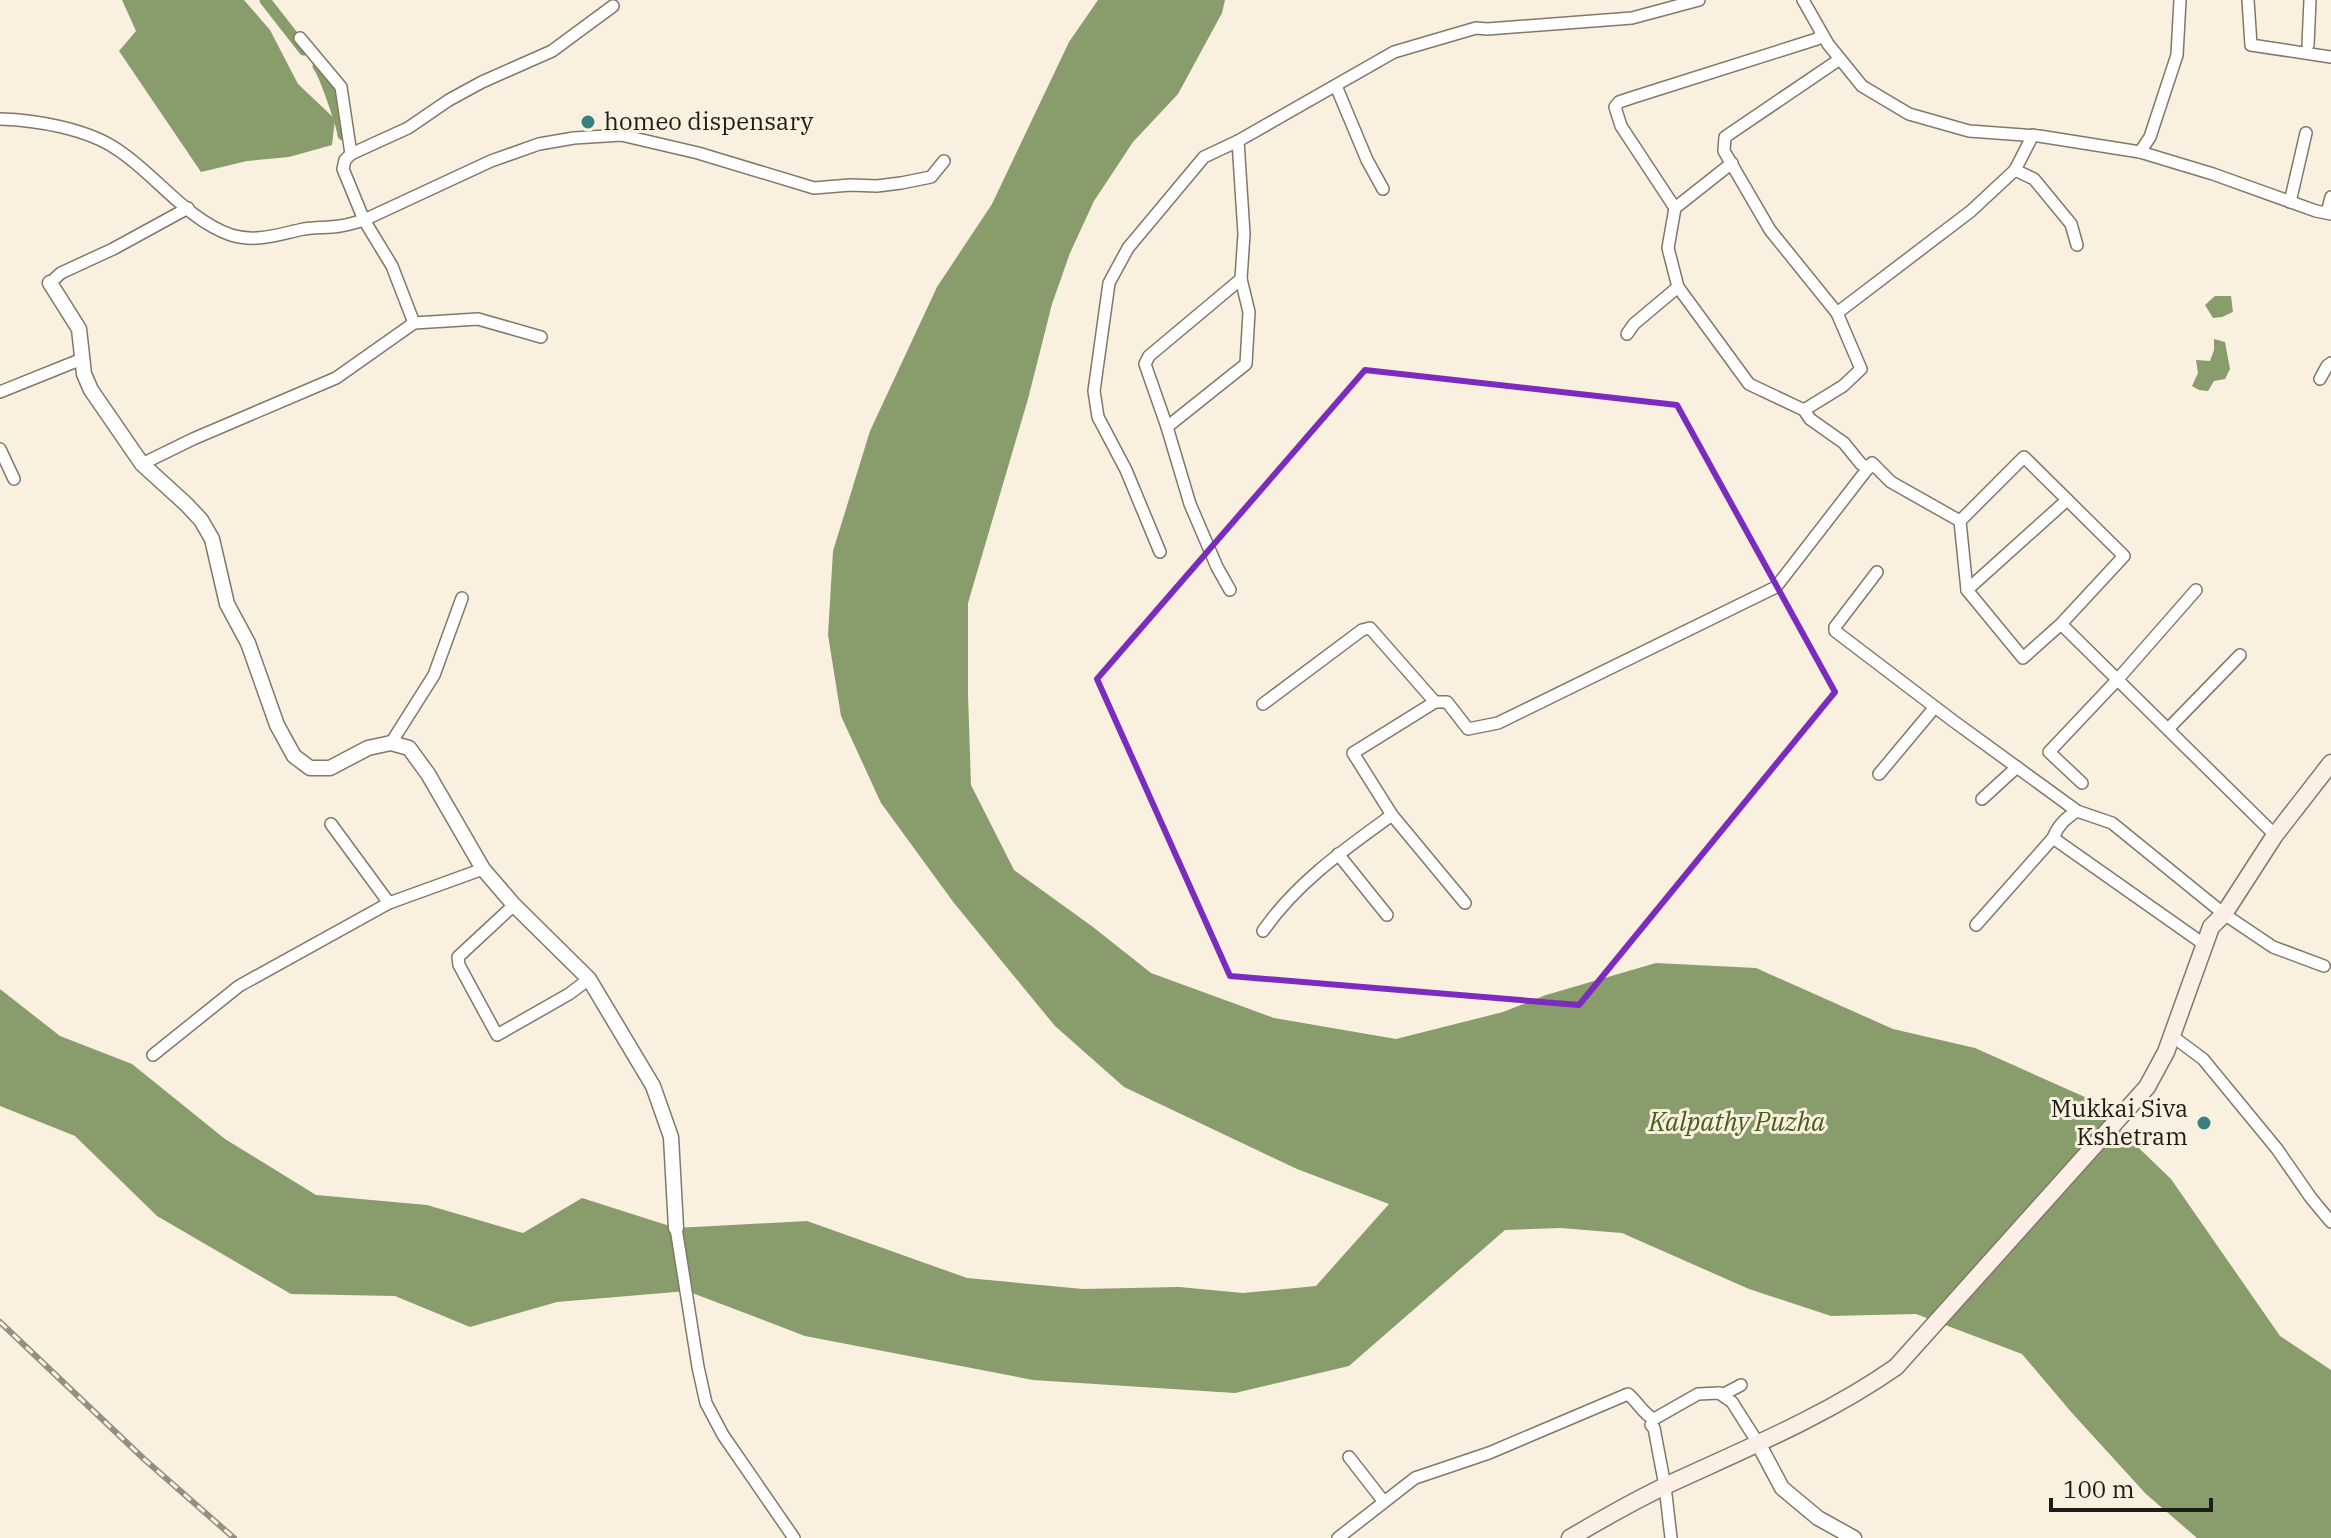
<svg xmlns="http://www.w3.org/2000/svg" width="2331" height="1538" viewBox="0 0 2331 1538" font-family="'IBM Plex Serif',serif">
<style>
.water{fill:#889c6c}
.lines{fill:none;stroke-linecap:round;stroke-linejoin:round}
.canal{stroke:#889c6c;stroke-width:11}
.minor-casing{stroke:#81786a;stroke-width:14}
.tertiary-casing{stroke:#81786a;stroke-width:17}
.secondary-casing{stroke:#81786a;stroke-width:19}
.minor{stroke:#fff;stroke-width:11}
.tertiary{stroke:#fff;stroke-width:14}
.secondary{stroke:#fcefe6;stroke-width:16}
.rail-casing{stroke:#958e83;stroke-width:6}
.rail{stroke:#f9f0e0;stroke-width:3;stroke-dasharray:9;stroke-linecap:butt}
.marked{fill:none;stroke:#7b2cbf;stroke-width:6;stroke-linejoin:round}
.poi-dot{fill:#388080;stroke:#f9f0e0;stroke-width:3}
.labels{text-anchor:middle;stroke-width:6;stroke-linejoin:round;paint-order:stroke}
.poi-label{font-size:24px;fill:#1f1b16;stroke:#f9f0e0;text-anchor:start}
.water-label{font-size:26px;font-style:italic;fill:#475f18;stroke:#f9f0e0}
</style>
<rect width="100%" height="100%" fill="#f9f0e0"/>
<g class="water">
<polygon points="122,0 244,0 270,30 298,84 335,119 332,145 289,157 247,161 201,172 119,51 136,31"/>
<polygon points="1098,0 1225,0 1222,13 1178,94 1133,142 1094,201 1070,253 1052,304 1028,399 968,603 968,695 971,785 1014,870 1093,927 1151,973 1274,1018 1396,1039 1503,1012 1546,995 1656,963 1756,968 1893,1029 1975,1048 2087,1098 2171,1179 2280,1336 2331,1370 2331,1538 2197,1538 2146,1494 2072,1413 2022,1354 1916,1314 1831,1316 1749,1289 1622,1233 1561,1228 1505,1230 1349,1366 1235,1393 1033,1380 805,1336 687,1291 557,1302 470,1327 395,1296 291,1294 157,1216 75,1136 0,1106 0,989 60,1036 132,1064 225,1139 316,1195 427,1205 523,1233 582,1198 676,1228 807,1221 967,1278 1083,1289 1179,1287 1243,1293 1316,1286 1389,1204 1297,1169 1124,1087 1055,1026 954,903 881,803 841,716 828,635 833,551 870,431 937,287 992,204 1069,42"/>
<polygon points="2215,296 2231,296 2233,312 2222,317 2213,318 2205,305"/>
<polygon points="2214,339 2225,342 2230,369 2225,379 2214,381 2208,391 2199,390 2192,386 2198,373 2196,360 2210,361 2214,350"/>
</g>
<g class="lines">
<g class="canal">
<polyline points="265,0 304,50"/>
<path d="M 318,66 C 324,73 342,125 343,135"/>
</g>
<defs>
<g id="minor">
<polyline points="1803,0 1828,44 1862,86 1909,114 1969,131 2039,136 2140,152 2213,174 2316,211 2331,214"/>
<polyline points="2248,0 2251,45 2331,57"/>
<polyline points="300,38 341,87 351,154"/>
<polyline points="2308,45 2310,0"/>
<polyline points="1336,86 1367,160 1383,189"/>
<path d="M 0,119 C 37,120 88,129 118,150 C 156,175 187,220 231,235 C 257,243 279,234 304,229 C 316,227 328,228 340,226 C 348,225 357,222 364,220 L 491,161 L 539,144 L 574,138 L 621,135 L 698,153 L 814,188 L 850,185 L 877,186 L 901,183 L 931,177 L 944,161"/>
<polyline points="2033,135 2015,170 2034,179 2071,224 2077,245"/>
<polyline points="2140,152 2150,137 2177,55 2180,0"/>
<polyline points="1732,163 1675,208 1668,248 1678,287 1749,384 1804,410 1810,419 1844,443 1861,464 1869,468"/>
<polyline points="2290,202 2306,133"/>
<polyline points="1675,208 1621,126 1615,107 1619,102 1634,97 1817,39 1822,34"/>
<polyline points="2327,213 2331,197"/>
<polyline points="50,283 61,273 113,249 188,208"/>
<polyline points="1837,313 1971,211 2015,170"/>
<polyline points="414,323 392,266 364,220 343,169 345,160 351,154 408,128 449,100 482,82 552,51 613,6"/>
<polyline points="1627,334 1634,324 1678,287"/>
<polyline points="2320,379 2327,366 2331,363"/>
<polyline points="0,392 82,359"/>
<polyline points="1804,410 1843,386 1861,369 1837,313 1770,230 1724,151 1725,137 1840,59"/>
<polyline points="1167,427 1246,364 1249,312 1241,279 1244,234 1238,141"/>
<polyline points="0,449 14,479"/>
<polyline points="142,464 193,439 336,378 414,323 478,319 541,337"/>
<polyline points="1160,552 1126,470 1098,417 1094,391 1109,283 1128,248 1204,157 1238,141 1394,52 1476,28 1487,29 1632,18 1699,0"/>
<polyline points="1877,572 1835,627 1835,631 1952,720 2077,811 2112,823 2224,914 2273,947 2324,966"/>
<polyline points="1230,590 1217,567 1190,504 1167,427 1145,364 1149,356 1241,279"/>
<polyline points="1967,590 2067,500"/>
<polyline points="2061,624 2023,658 1967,590 1960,521 2024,457 2124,556 2061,624 2275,835"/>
<polyline points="1263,704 1362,630 1370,628 1435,702"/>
<polyline points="2168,729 2240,655"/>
<polyline points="391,743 434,675 462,598"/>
<polyline points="1879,774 1935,707"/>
<polyline points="2082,783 2049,752 2118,679 2196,590"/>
<polyline points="1982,799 2017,767"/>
<polyline points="331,824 389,903"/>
<polyline points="2053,838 2205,945"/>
<polyline points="1338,854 1387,915"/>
<polyline points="1465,903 1392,815 1353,753 1435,702 1447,702 1468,729 1498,723 1776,587 1872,463 1891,482 1960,521"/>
<polyline points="514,905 458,957 459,965 497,1035 569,994 589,979"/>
<path d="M 1976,925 L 2053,838 C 2058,825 2066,818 2077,811"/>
<path d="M 1263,931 C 1297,882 1345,849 1392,815"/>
<polyline points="2172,1036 2203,1059 2277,1149 2311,1198 2331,1222"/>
<polyline points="153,1055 239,986 389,903 483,869"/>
<polyline points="676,1228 698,1367 706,1403 723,1435 794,1538"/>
<polyline points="1719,1393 1724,1394 1741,1385"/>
<polyline points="1651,1425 1654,1428 1665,1486 1671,1538"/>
<polyline points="1349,1457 1384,1502"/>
<path d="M 1338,1538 L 1415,1478 L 1489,1453 L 1628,1394 C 1638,1402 1643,1414 1654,1419 L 1698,1394 L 1719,1393 L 1732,1402 L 1758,1443"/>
</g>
<g id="tertiary">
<polyline points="50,283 79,329 84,374 91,390 142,464 186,504 201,520 212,539 227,604 248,643 277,725 294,756 310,768 330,768 368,748 391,743 409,748 428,774 483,869 514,905 589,979 653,1086 671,1137 676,1228"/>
<polyline points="1758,1443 1782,1488 1818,1518 1854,1538"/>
</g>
<path id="secondary" d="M 1570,1538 C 1602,1519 1634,1501 1667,1485 C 1745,1449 1826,1416 1896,1367 L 2147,1087 L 2166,1052 L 2211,927 L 2224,914 L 2275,835 L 2331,763"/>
</defs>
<use href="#minor" class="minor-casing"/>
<use href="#tertiary" class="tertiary-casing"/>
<use href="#secondary" class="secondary-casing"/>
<use href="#minor" class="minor"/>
<use href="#tertiary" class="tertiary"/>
<use href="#secondary" class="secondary"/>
<defs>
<polyline id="rail" points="0,1322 144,1459 234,1538"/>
</defs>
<use href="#rail" class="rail-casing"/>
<use href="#rail" class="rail"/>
</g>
<path class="marked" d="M 1365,370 L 1677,405 L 1835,692 L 1579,1005 L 1230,976 L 1097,679 Z"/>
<g class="poi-dot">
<circle cx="588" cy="122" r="8"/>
<circle cx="2204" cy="1123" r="8"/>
</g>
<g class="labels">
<g class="poi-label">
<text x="604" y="130">homeo dispensary</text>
<text x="2188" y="1117" text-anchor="end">Mukkai Siva<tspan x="2188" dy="28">Kshetram</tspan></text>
</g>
<g class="water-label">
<text x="1737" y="1131">Kalpathy Puzha</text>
</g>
</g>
<path d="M2051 1498v12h160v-12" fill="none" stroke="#1f1b16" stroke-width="4"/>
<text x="2063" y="1498" font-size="24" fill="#1f1b16" stroke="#f9f0e0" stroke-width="6" paint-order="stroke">100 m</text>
</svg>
